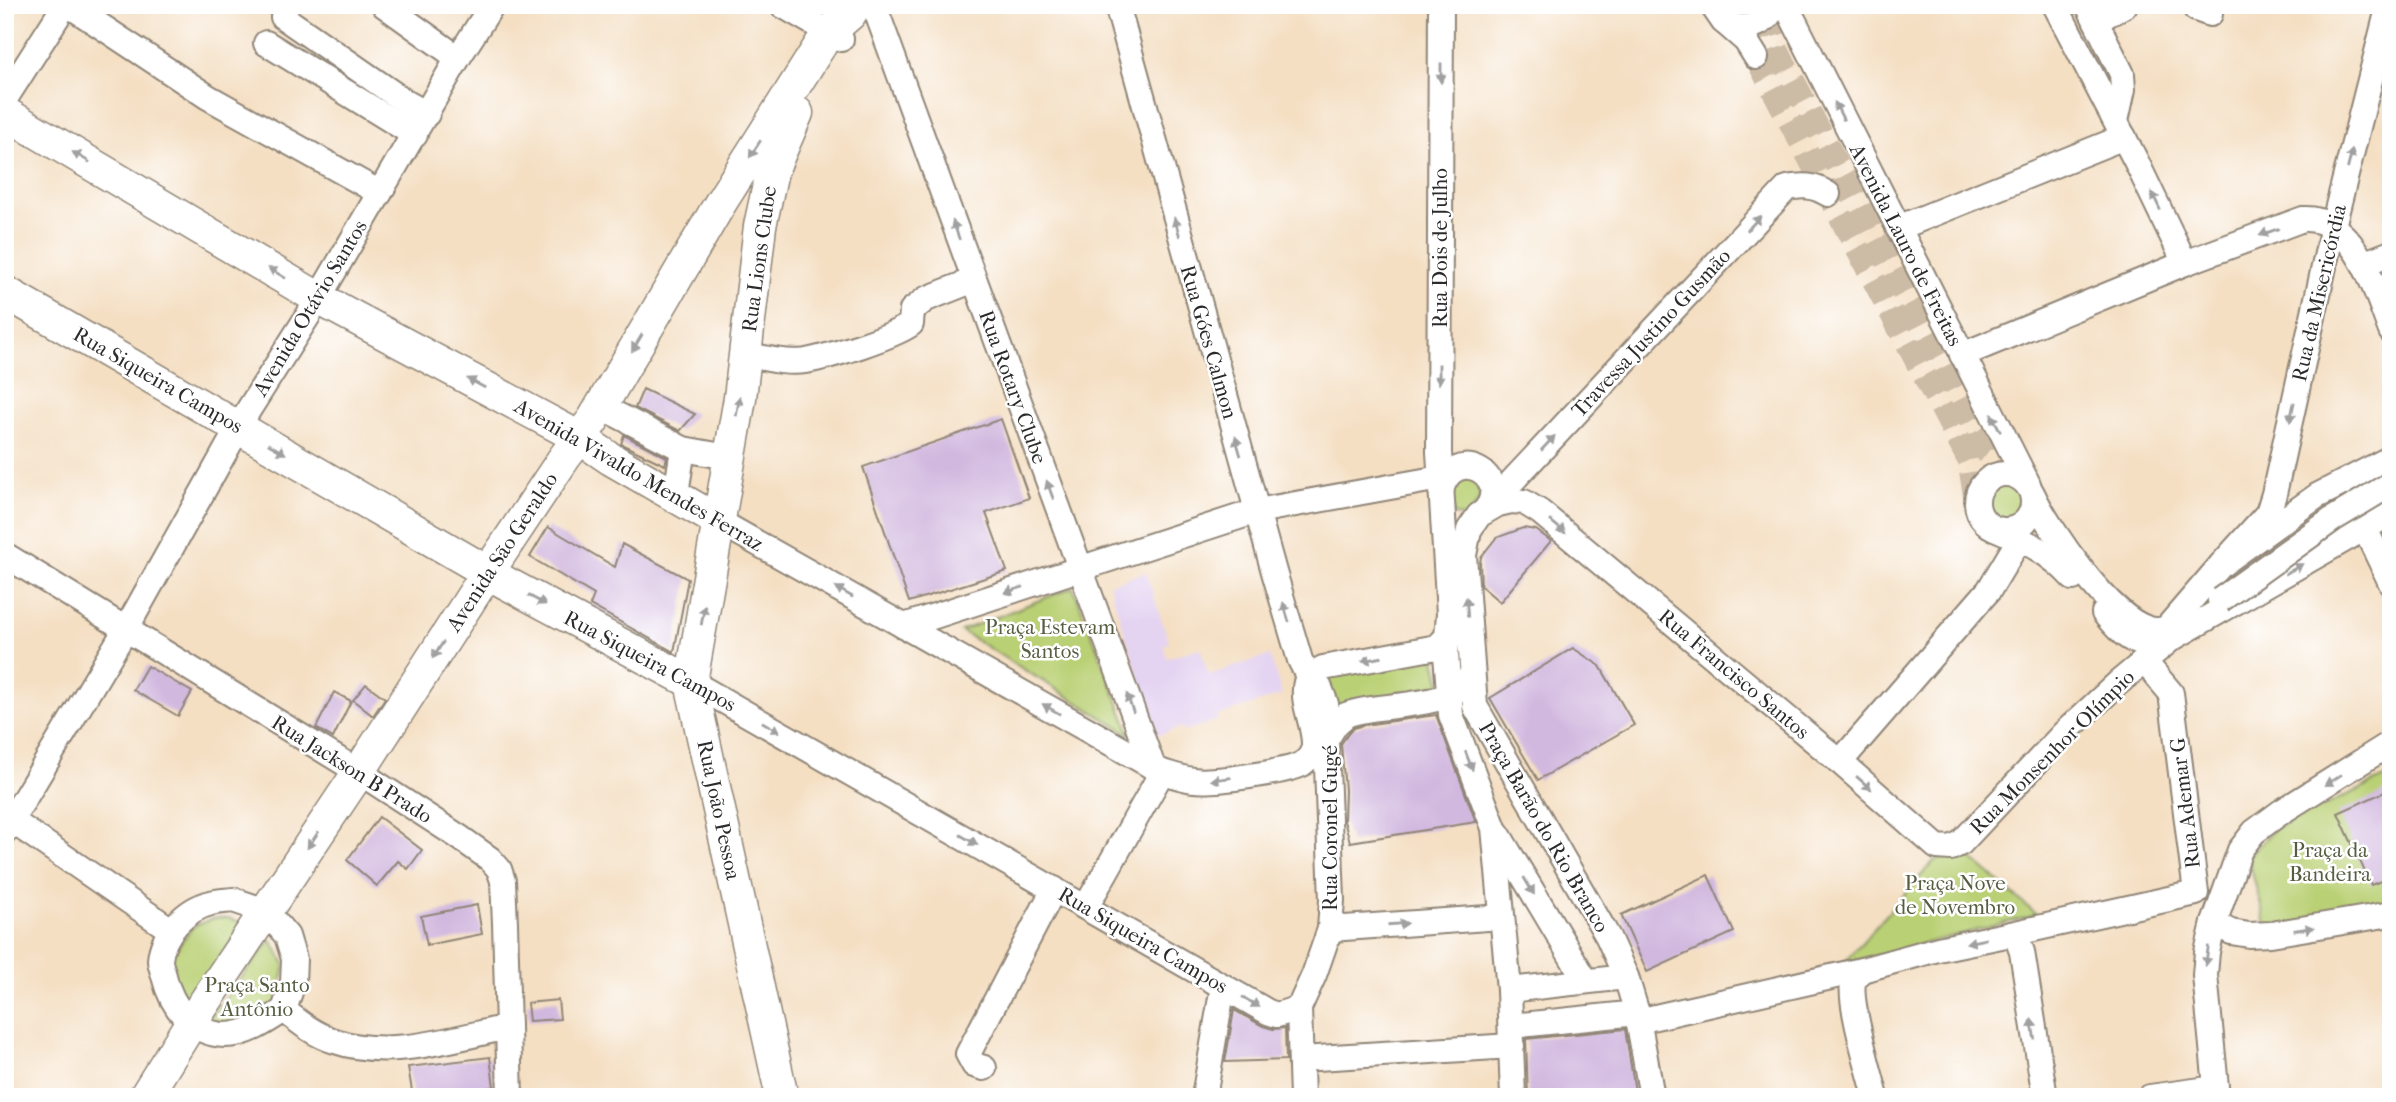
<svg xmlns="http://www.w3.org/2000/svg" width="2396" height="1102" viewBox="0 0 2396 1102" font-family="'IM FELL French Canon',serif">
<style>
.built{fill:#e4d3f1}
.green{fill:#bad075;stroke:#727e50;stroke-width:2}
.building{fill:#d1b8df}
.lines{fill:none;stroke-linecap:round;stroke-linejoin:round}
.minor-tunnel{stroke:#ccbba5;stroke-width:24;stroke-dasharray:24 12;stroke-linecap:butt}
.minor-casing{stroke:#908577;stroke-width:28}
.major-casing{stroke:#908577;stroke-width:35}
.minor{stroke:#fff;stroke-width:24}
.major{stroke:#fff;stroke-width:32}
.minor-bridge-casing{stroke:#908577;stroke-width:28;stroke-linecap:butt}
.minor-bridge{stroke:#fff;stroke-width:24}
.oneway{fill:#a0a0a0}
.labels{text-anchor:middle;stroke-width:5;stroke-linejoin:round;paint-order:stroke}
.street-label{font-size:21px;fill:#2b2b2b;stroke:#fff}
.park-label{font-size:21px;fill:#565d41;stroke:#fff}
</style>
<rect width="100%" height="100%" fill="#fff"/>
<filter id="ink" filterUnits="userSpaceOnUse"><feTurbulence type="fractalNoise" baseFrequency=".0143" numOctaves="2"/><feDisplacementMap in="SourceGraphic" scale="14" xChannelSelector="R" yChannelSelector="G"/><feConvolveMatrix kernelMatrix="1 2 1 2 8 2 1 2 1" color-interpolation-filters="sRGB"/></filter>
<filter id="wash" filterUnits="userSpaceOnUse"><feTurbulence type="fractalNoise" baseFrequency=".00686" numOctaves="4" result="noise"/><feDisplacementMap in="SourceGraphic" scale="28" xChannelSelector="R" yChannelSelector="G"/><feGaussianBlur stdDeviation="1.57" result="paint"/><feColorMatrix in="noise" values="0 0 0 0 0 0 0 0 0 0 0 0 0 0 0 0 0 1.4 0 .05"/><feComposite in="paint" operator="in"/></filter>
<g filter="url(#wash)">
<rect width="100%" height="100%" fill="#f4dfc3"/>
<polygon class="built" points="1146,572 1169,643 1163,645 1167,658 1200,648 1209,675 1270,655 1282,695 1217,716 1218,720 1184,731 1183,727 1154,736 1142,701 1146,699 1109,584"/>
<g class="green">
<path d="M 2001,473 L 2013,474 L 2032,512 C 1998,560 1946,496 2001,473 Z"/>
<polygon points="1447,475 1491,482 1467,518 1454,515"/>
<polygon points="1073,587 1131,735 961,631"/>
<polygon points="1433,650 1443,693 1339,717 1319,672"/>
<polygon points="2391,775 2391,900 2372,910 2267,928 2248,857 2274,829"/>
<polygon points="1964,852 2037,915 1843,964 1934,861"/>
<polygon points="214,918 230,918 244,925 177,1015 167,960 194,926"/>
<polygon points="271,940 285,964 276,1011 197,1034"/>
</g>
<g id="blocks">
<g class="building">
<polygon points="643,389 695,414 680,431 635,408"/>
<polygon points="1001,419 1029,498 986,513 1007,571 909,602 863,467"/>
<polygon points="624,435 667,457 665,465 621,444"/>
<polygon points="548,527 615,567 622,544 688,579 674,652 590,605 594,595 530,557"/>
<polygon points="1523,528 1536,530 1551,541 1500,602 1481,586 1480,563 1481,557 1496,538"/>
<polygon points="1573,648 1600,666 1634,725 1538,780 1490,698"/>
<polygon points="147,666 192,692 178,716 133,690"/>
<polygon points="366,684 385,698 373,716 353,700"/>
<polygon points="334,692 351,701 333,738 316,728"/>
<polygon points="1436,715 1476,822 1350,842 1344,821 1345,790 1341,744 1348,734 1353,728 1364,725"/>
<polygon points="2391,789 2391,877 2371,885 2338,813"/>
<polygon points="379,817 422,850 408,869 398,861 377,886 347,860"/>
<polygon points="1708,875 1734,932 1647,972 1621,915"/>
<polygon points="477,905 482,934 427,945 421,916"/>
<polygon points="558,1000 560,1019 529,1021 527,1003"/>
<polygon points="1234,1010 1263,1026 1273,1029 1285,1028 1286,1060 1225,1062"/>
<polygon points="1625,1029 1635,1091 1577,1097 1528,1097 1526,1039"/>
<polygon points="490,1057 494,1087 430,1095 430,1097 413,1097 408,1067"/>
</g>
</g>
</g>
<g filter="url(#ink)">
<use href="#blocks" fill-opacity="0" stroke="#908577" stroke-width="2"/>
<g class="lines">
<g class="minor-tunnel">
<polyline points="1771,13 1772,33 1777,50 1987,452 2014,474"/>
<polyline points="1756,57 1969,460 1976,500"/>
</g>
<defs>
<g id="minor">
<polyline points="69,5 208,97 380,193"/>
<polyline points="384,5 458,58"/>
<polyline points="782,5 841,39"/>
<polyline points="874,5 1153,767"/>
<polyline points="1117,5 1274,572 1300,660 1308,676 1320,688 1326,704 1326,740"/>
<polyline points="1712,5 1723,21 1746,41 1756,57"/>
<polyline points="1786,5 2028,484"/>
<polyline points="2055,5 2136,161 2185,263"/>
<polyline points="2088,5 2122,74 2123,89 2116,121"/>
<polyline points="2193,5 2196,9 2210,14"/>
<polyline points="283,17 407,103 427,114"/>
<polyline points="2096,21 2125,5"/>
<path d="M 1724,22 C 1744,32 1765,27 1775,5"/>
<polyline points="266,43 415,135"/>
<polyline points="5,99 65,5"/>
<polyline points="1898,228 2124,137"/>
<polyline points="2365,263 2391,253"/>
<path d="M 745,354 C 764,358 786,364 806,361 C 828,357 893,337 911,324 L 912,310 L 926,299 L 974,280"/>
<path d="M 1962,355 L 2185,263 L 2303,219 C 2355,216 2376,292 2391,331"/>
<polyline points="600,406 683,449 728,457"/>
<circle cx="2005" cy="502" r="28"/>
<path d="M 1441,491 C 1453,443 1513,475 1485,511"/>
<path d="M 2033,495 C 2050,531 2110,618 2149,629 C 2159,632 2171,628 2181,626"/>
<polyline points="681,499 677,487 683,449"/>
<path d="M 1487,508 L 1787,188 C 1804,185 1813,185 1828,194"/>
<polyline points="2358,514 2391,583"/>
<path d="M 720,522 L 1162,772 C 1173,775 1184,779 1194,780 C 1212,783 1286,772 1302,764 C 1308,760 1313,753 1314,746 C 1315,722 1298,700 1308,676 L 1323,668 L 1437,647 L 1447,637 L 1449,614 L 1439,452 L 1441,5"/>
<path d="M 1997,529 C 2029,543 2049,552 2073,578"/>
<polyline points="5,555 359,772 459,837 490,859 499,869 503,881 505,923 510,1097"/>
<polyline points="2221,565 2268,513 2274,494 2333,226 2389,5"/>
<path d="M 2104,613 C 2124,637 2138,652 2170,639"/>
<polyline points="904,626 1257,511 1440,478"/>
<polyline points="2165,630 2221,565 2317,496 2391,458"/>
<polyline points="1448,633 1446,655 1451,715 1494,828 1509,990 1513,1097"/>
<polyline points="691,682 1268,1012 1277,1015 1299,1008"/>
<polyline points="1840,762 1989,590 2013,550"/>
<polyline points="5,816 171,930"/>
<polyline points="5,831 126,629 249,409 311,311 458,58 492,5"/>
<polyline points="1498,834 1586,981"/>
<path d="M 233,900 L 266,911 L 287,936 L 294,959 L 293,983 L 284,1010 C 266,1022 247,1035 225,1035 C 191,1034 171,1005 164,976 C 163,971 160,965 160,960 C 162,934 186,909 211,903 C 218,901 226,901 233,900 Z"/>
<polyline points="1086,907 1162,772"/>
<polyline points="2214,923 2231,932 2249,935 2271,934 2391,914"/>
<polyline points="1330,929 1502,917"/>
<polyline points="2011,934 2196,893 2171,693 2144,661"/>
<polyline points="1509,990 1626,977"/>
<path d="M 284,1010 C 300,1023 315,1035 335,1041 C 390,1060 454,1038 508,1027"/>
<polyline points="1638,1021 1862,970"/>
<polyline points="1511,1026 1637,1013"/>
<polyline points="1301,1059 1512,1046"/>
<polyline points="984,1068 974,1065 968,1054 1054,889"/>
<polyline points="1204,1097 1223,986"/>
<path d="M 1302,1097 L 1299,1008 L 1314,975 L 1330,929 L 1332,900 L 1326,740 L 1336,724 L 1346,715 C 1382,701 1451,712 1471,675"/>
<polyline points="1652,1097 1637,1013 1626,977 1608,937 1475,706 1464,555 1469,530 1479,515 1498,504 1511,501 1524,502 1540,512 1840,762 1937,847 1951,848 1961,843 2064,733 2118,683 2171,639 2391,513"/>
<path d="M 1876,1097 C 1870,1072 1849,1005 1853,983 C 1854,977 1858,974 1862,970 L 1938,949 L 2011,934 L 2017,938 L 2022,952 L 2045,1097"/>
<polyline points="2150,1097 2216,1088"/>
<polyline points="2217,1097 2205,975 2207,952 2214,923 2240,850 2254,832 2281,812 2391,743"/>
</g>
<g id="major">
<polyline points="5,113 318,298 580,438 611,459 720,522"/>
<polyline points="5,292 506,583 691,682"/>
<polyline points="145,1097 191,1023 359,772 488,572 564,458 593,420 721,202 828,33 850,14 855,5"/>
<polyline points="782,1097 691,682 740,398 760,226 772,171 797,113"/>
</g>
</defs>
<use href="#minor" class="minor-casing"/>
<use href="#major" class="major-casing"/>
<use href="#minor" class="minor"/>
<use href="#major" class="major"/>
<defs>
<polyline id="minor-bridge" points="2220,600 2333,519 2391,484"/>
</defs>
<use href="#minor-bridge" class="minor-bridge-casing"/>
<use href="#minor-bridge" class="minor-bridge"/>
</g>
<defs><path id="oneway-solid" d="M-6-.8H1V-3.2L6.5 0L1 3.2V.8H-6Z" transform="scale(1.75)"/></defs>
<g class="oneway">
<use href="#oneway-solid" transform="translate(1441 73) rotate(90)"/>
<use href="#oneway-solid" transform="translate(1839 111) rotate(-117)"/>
<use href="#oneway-solid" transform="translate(755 149) rotate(123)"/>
<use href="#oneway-solid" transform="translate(81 157) rotate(-149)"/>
<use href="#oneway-solid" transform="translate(2350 159) rotate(-76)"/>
<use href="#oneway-solid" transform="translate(2156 201) rotate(-115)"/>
<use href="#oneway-solid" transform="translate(1754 223) rotate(-47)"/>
<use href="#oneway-solid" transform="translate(1177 227) rotate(-106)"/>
<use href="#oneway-solid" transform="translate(956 230) rotate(-110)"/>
<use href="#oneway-solid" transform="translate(2269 232) rotate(160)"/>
<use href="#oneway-solid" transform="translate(277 273) rotate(-149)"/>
<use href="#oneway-solid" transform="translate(637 343) rotate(121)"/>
<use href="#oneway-solid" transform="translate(1439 374) rotate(90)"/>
<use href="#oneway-solid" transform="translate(476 383) rotate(-152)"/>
<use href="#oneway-solid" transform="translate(738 406) rotate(-80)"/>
<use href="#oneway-solid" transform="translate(2292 412) rotate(102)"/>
<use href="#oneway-solid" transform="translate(1996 423) rotate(-118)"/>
<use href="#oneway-solid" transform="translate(1548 443) rotate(-47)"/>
<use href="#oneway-solid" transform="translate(1238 446) rotate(-106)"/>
<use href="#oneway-solid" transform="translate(277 449) rotate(30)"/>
<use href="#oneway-solid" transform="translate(1050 490) rotate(-110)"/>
<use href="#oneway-solid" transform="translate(1558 527) rotate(40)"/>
<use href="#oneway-solid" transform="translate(2294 569) rotate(-30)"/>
<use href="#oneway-solid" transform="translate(1014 590) rotate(162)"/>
<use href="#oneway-solid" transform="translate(844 592) rotate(-150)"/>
<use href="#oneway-solid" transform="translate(537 600) rotate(28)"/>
<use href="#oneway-solid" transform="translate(1467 607) rotate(-94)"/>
<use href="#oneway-solid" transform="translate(1286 612) rotate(-107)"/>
<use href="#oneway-solid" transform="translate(703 615) rotate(-80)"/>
<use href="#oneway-solid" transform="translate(438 650) rotate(123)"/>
<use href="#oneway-solid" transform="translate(1372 659) rotate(170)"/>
<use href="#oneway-solid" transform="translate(1130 703) rotate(-110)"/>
<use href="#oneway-solid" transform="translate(1051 709) rotate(-150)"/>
<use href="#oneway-solid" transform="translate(771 727) rotate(30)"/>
<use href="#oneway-solid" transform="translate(1469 761) rotate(69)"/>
<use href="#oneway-solid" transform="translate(1221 779) rotate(173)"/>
<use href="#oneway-solid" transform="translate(2333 780) rotate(148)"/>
<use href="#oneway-solid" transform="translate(1864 783) rotate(41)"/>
<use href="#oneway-solid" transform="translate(313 840) rotate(124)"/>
<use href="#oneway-solid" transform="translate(969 840) rotate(30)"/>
<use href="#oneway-solid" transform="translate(1529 886) rotate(59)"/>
<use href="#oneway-solid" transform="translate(1398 924) rotate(-4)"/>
<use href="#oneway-solid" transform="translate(2304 929) rotate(-8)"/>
<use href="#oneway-solid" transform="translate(1976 941) rotate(168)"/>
<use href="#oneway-solid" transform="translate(2207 956) rotate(98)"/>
<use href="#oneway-solid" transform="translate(1251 1002) rotate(31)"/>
<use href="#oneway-solid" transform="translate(2033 1029) rotate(-99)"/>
</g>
</g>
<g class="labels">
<g class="street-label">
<text transform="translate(1906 245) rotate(63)" y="7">Avenida Lauro de Freitas</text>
<text transform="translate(1440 248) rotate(-90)" y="7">Rua Dois de Julho</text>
<text transform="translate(759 259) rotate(-82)" y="7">Rua Lions Clube</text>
<text transform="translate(2319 293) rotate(-77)" y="7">Rua da Misericórdia</text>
<text transform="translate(310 308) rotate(-59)" y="7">Avenida Otávio Santos</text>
<text transform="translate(1651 333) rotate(-47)" y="7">Travessa Justino Gusmão</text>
<text transform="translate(1209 342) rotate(74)" y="7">Rua Góes Calmon</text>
<text transform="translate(158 380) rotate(30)" y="7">Rua Siqueira Campos</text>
<text transform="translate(1013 387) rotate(70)" y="7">Rua Rotary Clube</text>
<text transform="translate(639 475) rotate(30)" y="7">Avenida Vivaldo Mendes Ferraz</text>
<text transform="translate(502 552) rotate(-57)" y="7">Avenida São Geraldo</text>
<text transform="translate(650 661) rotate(28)" y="7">Rua Siqueira Campos</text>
<text transform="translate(1734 674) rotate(40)" y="7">Rua Francisco Santos</text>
<text transform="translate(2052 752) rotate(-45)" y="7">Rua Monsenhor Olímpio</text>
<text transform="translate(352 769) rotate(32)" y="7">Rua Jackson B Prado</text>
<text transform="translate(2185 803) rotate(-97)" y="7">Rua Ademar G</text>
<text transform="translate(719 810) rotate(78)" y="7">Rua João Pessoa</text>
<text transform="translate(1544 827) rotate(60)" y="7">Praça Barão do Rio Branco</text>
<text transform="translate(1330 828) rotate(-90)" y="7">Rua Coronel Gugé</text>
<text transform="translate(1143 940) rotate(30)" y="7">Rua Siqueira Campos</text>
</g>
<g class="park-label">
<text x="1050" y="634">Praça Estevam<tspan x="1050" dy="24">Santos</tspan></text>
<text x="2330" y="857">Praça da<tspan x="2330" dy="24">Bandeira</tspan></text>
<text x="1955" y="890">Praça Nove<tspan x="1955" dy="24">de Novembro</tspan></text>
<text x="257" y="992">Praça Santo<tspan x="257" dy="24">Antônio</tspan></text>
</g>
</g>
<rect width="2396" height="1102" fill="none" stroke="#fff" stroke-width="28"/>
</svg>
